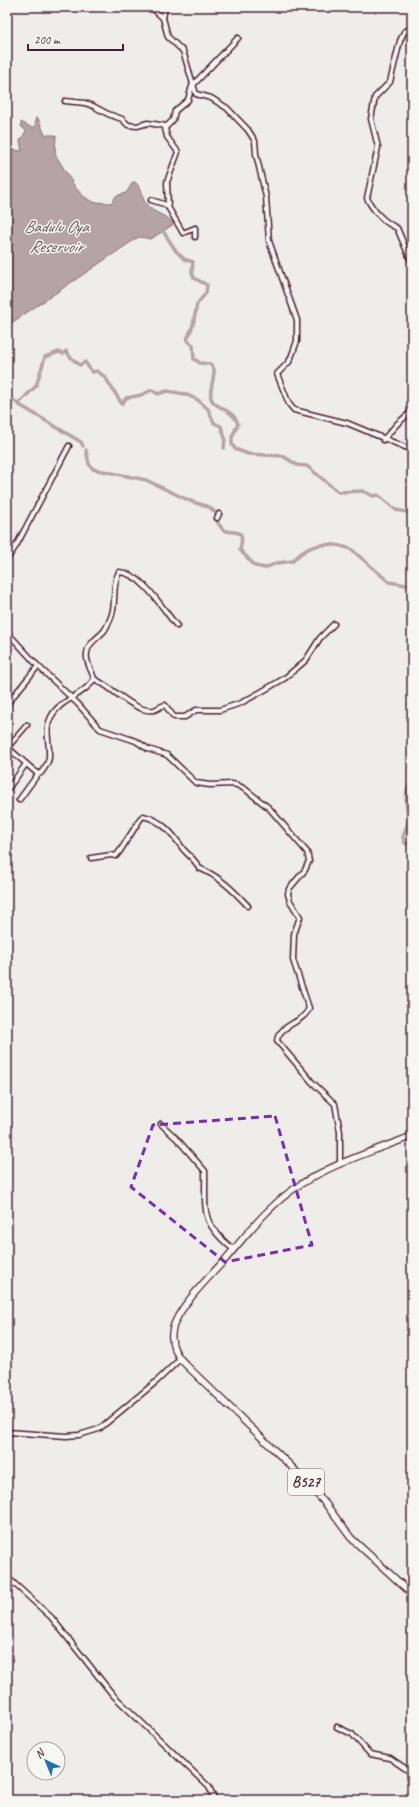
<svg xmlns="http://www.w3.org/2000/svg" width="419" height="1807" viewBox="0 0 419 1807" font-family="Caveat,sans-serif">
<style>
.water{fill:#b4a4a5;stroke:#8a6f74}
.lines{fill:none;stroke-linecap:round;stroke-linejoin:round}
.canal{stroke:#b4a4a5;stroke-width:3.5}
.minor-casing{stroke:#4a1f2b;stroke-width:7}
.major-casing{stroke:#4a1f2b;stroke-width:8}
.minor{stroke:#f6f6f2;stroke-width:4}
.major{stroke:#f6f6f2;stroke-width:5.5}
.marked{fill:none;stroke:#7b2cbf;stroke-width:3;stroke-dasharray:8 5;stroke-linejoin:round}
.labels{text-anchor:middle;stroke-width:3;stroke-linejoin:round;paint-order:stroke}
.shield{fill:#f6f6f2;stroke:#7e6067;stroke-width:1}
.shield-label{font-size:15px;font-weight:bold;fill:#4a1f2b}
.water-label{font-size:17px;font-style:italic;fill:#6f4e56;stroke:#f6f6f2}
</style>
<rect width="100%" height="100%" fill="#efedea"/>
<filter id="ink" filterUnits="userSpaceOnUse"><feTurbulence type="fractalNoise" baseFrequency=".025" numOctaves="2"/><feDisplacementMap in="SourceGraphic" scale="8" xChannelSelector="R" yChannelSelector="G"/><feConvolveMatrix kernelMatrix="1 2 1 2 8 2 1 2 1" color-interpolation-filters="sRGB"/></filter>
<g filter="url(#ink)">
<path class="water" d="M 36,118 L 38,118 L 45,135 L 56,135 L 55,154 L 75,187 L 82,195 L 92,202 L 111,203 L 116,196 L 126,193 L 133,182 L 135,182 C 142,188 141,198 147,205 C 154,214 164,213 174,224 L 151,239 L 140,237 L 137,238 L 7,326 L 7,149 L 22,151 L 20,141 L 26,131 L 21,126 L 21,122 L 33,128 L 36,125 L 35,119 Z"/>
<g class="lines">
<g class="canal">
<path d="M 163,231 L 176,251 L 184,259 L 193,262 L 192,272 L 194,278 L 207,285 L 206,293 L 197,304 L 193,325 L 187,340 L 193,345 L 194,359 L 200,363 L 210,364 L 214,369 C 215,378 209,389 211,398 C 214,409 233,408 238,424 L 232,437 L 232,444 L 235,449 L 248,454 L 283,456 L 297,465 L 307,466 L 338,492 L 363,491 L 373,496 L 378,495 L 396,510 L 412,513"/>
<polyline points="7,394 18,404 81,442 83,446"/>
<path d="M 18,404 L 36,386 L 45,357 L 59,352 L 63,354 L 66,351 C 70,358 74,361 80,365 L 85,362 L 92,372 L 97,371 L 105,377 L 122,404 L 126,398 L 141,395 L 152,390 L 158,394 L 167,391 L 185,394 L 198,400 L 208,409 L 214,423 L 221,426 L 225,438 L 224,448"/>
<path d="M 86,450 L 89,464 L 93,469 L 146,480 L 190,501 L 209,507 L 217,514 L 218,523 L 223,530 C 238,535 245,526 240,550 L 255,566 L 265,568 L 277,563 L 293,561 C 309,542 329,541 351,549 L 389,582 L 412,586"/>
<polyline points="412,763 412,780 407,790 406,802 409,819 403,837 404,842 412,847"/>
</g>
<defs>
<g id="minor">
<polyline points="151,7 163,18 165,8"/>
<polyline points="163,18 168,37 183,51 196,94 211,98 227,108 248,130 255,141 256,154 266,197 269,241 297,320 297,341 292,355 289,362 277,374 289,404 294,410 347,423 412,450"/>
<path d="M 412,28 L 404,32 L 400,41 L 390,82 L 375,97 L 371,119 L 378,147 L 367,198 C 373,211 385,223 397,228 L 412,263"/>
<polyline points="65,101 85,103 93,106 108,114 122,119 128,125 137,126 148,123 166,126"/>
<polyline points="151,200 164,204 168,207 183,233 195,228 195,237"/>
<polyline points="168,207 167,182 178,152 167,137 165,128 173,120 175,111 188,100 192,86 238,38"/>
<polyline points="383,440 397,424 412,411"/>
<polyline points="217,518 219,514"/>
<polyline points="7,559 16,546 69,446"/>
<path d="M 7,632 L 38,666 L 78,704 L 100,729 L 136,741 L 148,749 L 167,755 L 196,783 L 210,785 L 232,784 L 237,785 L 245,789 L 269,808 L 307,852 L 309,861 L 305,870 L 289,889 L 288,894 L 290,901 L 300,917 L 294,934 L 293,960 L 309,1008 C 304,1023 278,1025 277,1041 L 312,1082 L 335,1104 L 340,1132 L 340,1164"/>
<path d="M 94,679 C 110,685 136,714 154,710 C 158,709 160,706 165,705 L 174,717 L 185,717 L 196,710 L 220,710 L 241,703 L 261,692 L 285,678 L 306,660 L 320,638 L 334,624"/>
<polyline points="7,704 38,666"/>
<polyline points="7,747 38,774"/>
<polyline points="7,748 27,725"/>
<polyline points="7,790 26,764"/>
<path d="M 19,800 L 38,774 L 41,773 C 44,769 49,762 49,757 C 50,743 44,730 51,717 C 60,699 84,696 94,679 C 92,670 85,662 87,653 C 88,643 98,638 104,631 C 107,627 109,622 111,617 C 117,603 111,586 119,572 C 143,573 163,610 177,626"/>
<path d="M 91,858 L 111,855 L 116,856 L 120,851 L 141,818 L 143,816 C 162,820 173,834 183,849 C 189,856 195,859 199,868 C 219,876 233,890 248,906"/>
<path d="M 161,1124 L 177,1139 L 205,1171 C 206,1211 199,1221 233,1249"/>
<polyline points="7,1432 66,1436 79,1435 99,1429 157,1381 180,1359"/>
<polyline points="7,1577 51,1617 113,1695 209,1787 215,1800"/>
<polyline points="337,1727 352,1734 370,1754 390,1758 412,1773"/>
</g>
<g id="major">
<path d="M 412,1136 C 374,1151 333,1163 298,1186 C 268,1206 247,1234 224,1261 C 209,1277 178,1308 173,1328 C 169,1342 176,1355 185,1364 L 294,1469 L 325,1503 L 351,1538 L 412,1594"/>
<polyline points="407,1800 412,1793"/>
</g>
</defs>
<use href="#minor" class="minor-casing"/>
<use href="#major" class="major-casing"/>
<use href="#minor" class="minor"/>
<use href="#major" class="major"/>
</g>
</g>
<path class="marked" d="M 275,1116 L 312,1245 L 225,1262 L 131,1187 L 153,1125 Z"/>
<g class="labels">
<rect class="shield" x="288" y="1469" width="36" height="26" rx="3"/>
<g class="shield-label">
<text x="306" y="1487">B527</text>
</g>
<g class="water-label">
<text x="56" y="232">Badulu Oya<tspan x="56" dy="20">Reservoir</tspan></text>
</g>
</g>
<rect width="419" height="1807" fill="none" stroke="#f6f6f2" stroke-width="24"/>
<rect x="12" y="12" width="395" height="1783" fill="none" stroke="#4a1f2b" stroke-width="1.5" filter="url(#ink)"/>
<g transform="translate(46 1761) rotate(316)"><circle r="19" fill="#f6f6f2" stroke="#b1a0a2"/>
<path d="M0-3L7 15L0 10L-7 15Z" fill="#1f6fb2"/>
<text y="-6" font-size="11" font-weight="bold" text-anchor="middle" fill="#4a1f2b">N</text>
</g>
<path d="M28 44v6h95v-6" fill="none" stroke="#4a1f2b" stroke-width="2"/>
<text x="34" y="44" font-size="12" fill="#4a1f2b" stroke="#f6f6f2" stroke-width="3" paint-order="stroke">200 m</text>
</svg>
